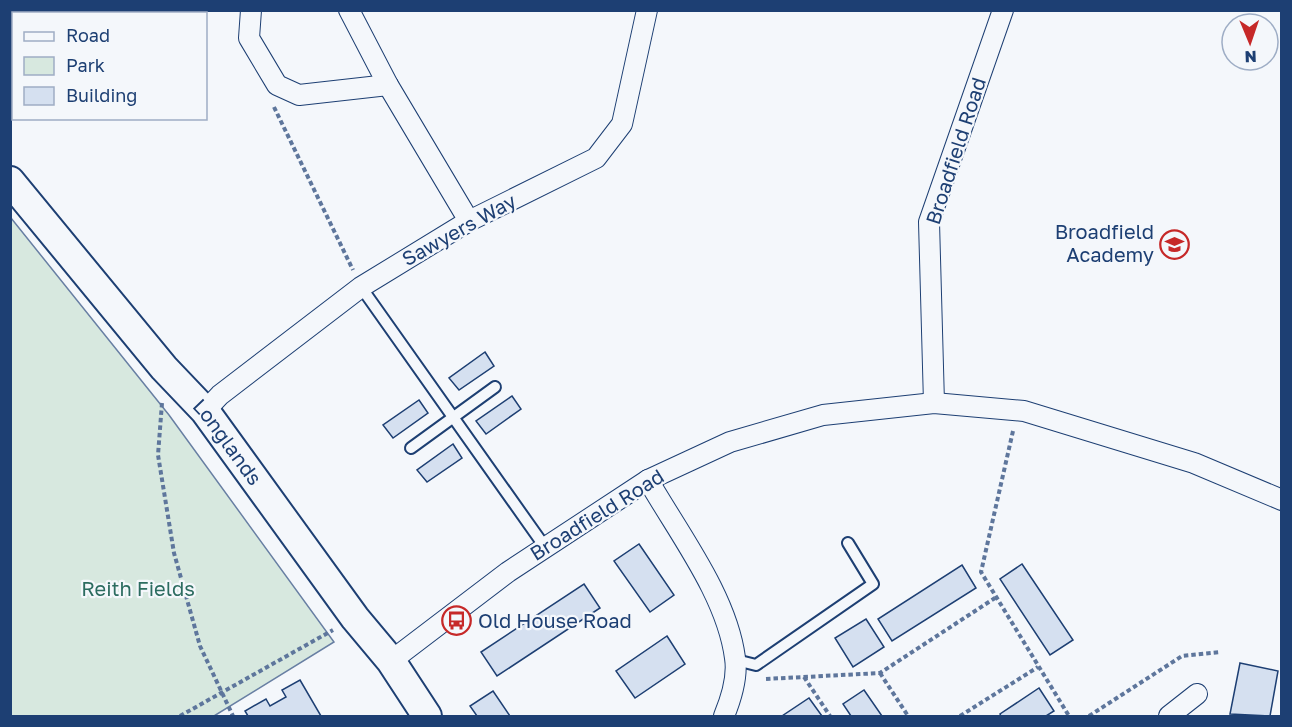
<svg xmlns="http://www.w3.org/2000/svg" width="1292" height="727" viewBox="0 0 1292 727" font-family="'Golos Text',sans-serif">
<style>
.green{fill:#d7e8df;stroke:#687fa3;stroke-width:1.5}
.building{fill:#d5e0f0;stroke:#1d3f73;stroke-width:1.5}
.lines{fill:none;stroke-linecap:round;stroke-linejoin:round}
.lane-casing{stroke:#1d3f73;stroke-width:14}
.street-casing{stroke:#1d3f73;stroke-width:22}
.secondary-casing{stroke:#1d3f73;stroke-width:32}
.path{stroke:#5e769c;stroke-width:4;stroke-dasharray:4.5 3;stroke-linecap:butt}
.lane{stroke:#f4f7fb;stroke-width:10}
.street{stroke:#f4f7fb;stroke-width:20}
.secondary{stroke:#f4f7fb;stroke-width:28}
.labels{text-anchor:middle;stroke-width:4.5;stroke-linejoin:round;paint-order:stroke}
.street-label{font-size:20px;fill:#1d3f73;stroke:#f4f7fb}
.poi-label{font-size:20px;fill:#1d3f73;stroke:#f4f7fb;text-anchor:end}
.park-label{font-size:20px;fill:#2c6c60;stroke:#f4f7fb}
</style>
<rect width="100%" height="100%" fill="#f4f7fb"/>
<polygon class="green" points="11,218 169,415 334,642 214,716 11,716"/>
<g class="building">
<polygon points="485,352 494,366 459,390 449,378"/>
<polygon points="512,396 521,409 486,434 476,421"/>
<polygon points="419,400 428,413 393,438 383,425"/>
<polygon points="453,444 462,458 427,482 417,470"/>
<polygon points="639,544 674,595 650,612 614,561"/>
<polygon points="1022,564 1073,640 1050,655 1000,579"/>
<polygon points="962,565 976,588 892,641 878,619"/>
<polygon points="584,584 600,608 497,676 481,652"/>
<polygon points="866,619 884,647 853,667 835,638"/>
<polygon points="667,636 685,664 635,698 616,671"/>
<polygon points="1240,663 1278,671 1270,716 1230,714"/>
<polygon points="300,680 321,716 248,716 245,711 266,699 270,706 286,697 282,690"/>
<polygon points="1039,688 1054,711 1046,716 1001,716 1000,714"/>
<polygon points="864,690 882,716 851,716 843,704"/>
<polygon points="493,691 510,716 477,716 470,706"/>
<polygon points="809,698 822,716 782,716"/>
</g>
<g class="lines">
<defs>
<g id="lane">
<polyline points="361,287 545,547"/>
<polyline points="411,448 495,387"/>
<polyline points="736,660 756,665 873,584 848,543"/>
</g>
<g id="street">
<polyline points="251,10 249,38 277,85 299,95 388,85"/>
<polyline points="349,10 388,85 469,221"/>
<polyline points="934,403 929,222 1003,10"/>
<polyline points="205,411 220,395 361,287 469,221 596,158 622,124 647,10"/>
<path d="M 648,480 C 679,534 727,596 735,658 C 738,677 731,699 724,716"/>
<polyline points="391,661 508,572 648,480 730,442 823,415 934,403 1024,411 1194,463 1282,500"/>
<polyline points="1169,716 1197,694"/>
</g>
<g id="secondary">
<path id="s1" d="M 10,181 L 164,368 L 205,411 L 355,618 L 391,661 L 427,716"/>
</g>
</defs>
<use href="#lane" class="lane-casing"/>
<use href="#street" class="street-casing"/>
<use href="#secondary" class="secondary-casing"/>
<g class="path">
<polyline points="94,14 99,10"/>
<polyline points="10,72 14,69"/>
<polyline points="274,107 353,270"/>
<polyline points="162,403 158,455 174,553 200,646 233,716"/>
<polyline points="1013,431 981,572 1069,716"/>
<polyline points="880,673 908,716"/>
<polyline points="804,677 830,716"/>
<polyline points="766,679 880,673 995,598"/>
<polyline points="180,716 333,630"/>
<polyline points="960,716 1038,667"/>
<polyline points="1089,716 1182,656 1221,652"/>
</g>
<use href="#lane" class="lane"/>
<use href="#street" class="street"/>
<use href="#secondary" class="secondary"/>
</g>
<defs>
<symbol id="school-ring" viewBox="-11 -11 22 22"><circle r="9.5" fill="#f4f7fb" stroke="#c62828" stroke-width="1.5"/><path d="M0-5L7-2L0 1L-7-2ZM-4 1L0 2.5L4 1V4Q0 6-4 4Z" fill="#c62828"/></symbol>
<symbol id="bus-ring" viewBox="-11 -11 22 22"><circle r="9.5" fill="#f4f7fb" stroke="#c62828" stroke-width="1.5"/><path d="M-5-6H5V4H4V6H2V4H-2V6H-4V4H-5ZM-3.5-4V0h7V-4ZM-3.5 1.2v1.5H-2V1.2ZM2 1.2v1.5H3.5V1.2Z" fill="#c62828"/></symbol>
</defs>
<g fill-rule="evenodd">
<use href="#school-ring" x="1158" y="228" width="33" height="33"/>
<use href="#bus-ring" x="440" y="604" width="33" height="33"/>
</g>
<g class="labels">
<g class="street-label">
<text transform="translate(956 151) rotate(-72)" y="7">Broadfield Road</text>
<text transform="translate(459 230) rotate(-29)" y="7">Sawyers Way</text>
<text dy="7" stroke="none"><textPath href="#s1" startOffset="340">Longlands</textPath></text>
<text transform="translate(597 515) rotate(-32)" y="7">Broadfield Road</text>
</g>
<g class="poi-label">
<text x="1154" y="239">Broadfield<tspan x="1154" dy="23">Academy</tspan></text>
<text x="478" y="628" text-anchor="start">Old House Road</text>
</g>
<g class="park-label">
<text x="138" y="596">Reith Fields</text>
</g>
</g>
<rect width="1292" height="727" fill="none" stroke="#1d3f73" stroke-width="24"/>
<rect x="12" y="12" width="195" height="108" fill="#f4f7fb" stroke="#9eadc5" stroke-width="1.5"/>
<rect x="24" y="32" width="30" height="9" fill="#f4f7fb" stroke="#9eadc5" stroke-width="1.5"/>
<text x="66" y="42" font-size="18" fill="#1d3f73">Road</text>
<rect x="24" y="57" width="30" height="18" fill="#d7e8df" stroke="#9eadc5" stroke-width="1.5"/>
<text x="66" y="72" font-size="18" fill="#1d3f73">Park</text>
<rect x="24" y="87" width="30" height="18" fill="#d5e0f0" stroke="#9eadc5" stroke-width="1.5"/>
<text x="66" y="102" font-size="18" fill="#1d3f73">Building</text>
<g transform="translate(1250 42) rotate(178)"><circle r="28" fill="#f4f7fb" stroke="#9eadc5" stroke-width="1.5"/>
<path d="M0-4.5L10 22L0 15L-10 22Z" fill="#c62828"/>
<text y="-9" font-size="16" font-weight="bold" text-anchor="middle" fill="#1d3f73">N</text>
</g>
</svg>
